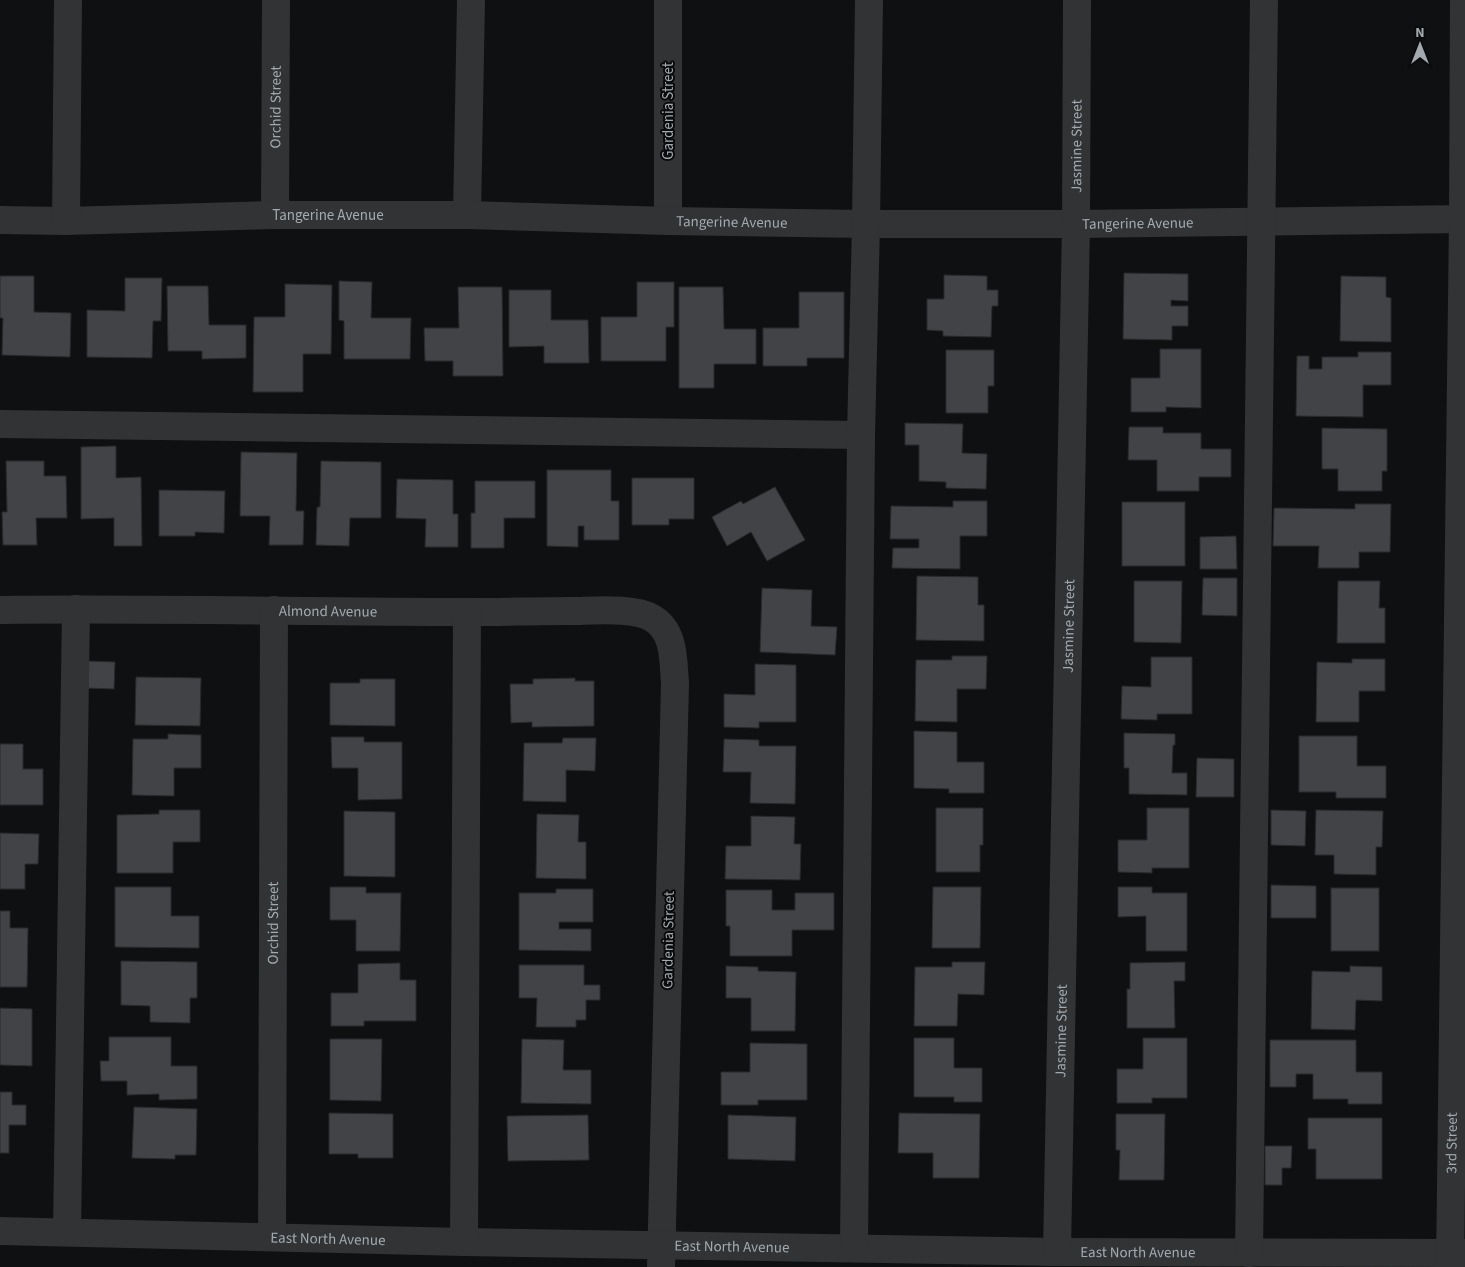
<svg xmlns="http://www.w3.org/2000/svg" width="1465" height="1267" viewBox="0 0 1465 1267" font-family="'Source Sans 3',sans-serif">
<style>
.building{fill:#414346;stroke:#2a2a2c}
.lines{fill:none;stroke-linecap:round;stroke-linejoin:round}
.minor{stroke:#313335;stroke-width:28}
.labels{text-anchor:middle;stroke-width:4;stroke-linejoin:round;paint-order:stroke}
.street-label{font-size:15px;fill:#a2aab0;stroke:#0b0b0c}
</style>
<rect width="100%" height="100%" fill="#0f1011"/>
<g class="building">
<polygon points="1124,273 1188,274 1188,301 1171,300 1171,306 1188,306 1188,326 1172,326 1172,340 1123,339"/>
<polygon points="944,275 987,276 987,290 998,290 998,306 992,306 991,337 943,336 943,331 927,330 927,299 944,299"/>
<polygon points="0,276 34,276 34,312 71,313 70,357 2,355 3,318 0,318"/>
<polygon points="1341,276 1386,277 1386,297 1391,298 1391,342 1340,341"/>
<polygon points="125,278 162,278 161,321 153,321 152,358 87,357 87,310 125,311"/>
<polygon points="339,281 372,282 371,318 411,318 410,359 344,359 344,321 339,320"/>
<polygon points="637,282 674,282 674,327 666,327 666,361 601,361 601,317 637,317"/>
<polygon points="285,284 332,285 331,354 303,354 303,392 253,392 254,317 285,317"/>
<polygon points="167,286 208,286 209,325 246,325 246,358 202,359 202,351 168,351"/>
<polygon points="458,287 502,287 503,376 453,376 453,361 425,361 424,328 459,328"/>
<polygon points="679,287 723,287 724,329 756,329 756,364 714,364 714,388 679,388"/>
<polygon points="509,290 551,290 551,320 588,320 589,363 544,363 544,346 509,347"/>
<polygon points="799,292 844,292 844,358 807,358 807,366 763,366 763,328 799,328"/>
<polygon points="1160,349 1201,349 1201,408 1166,407 1166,412 1131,412 1131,378 1160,378"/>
<polygon points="946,350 994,350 994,386 988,386 988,413 946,413"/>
<polygon points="1358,352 1391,352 1391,385 1363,385 1363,417 1296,416 1297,356 1309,356 1309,369 1322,369 1322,357 1358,357"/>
<polygon points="905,423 963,424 962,453 987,454 986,489 946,488 946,482 919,481 919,445 905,445"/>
<polygon points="1129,427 1163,427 1163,433 1201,433 1201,449 1231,449 1231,477 1199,477 1199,491 1157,491 1157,460 1128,460"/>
<polygon points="1322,428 1387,429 1387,471 1382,471 1382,491 1338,491 1338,469 1322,469"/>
<polygon points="116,446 116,478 141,477 142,546 114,546 114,518 81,519 81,447"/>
<polygon points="241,452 297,453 296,511 304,511 303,545 269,545 270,516 240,516"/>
<polygon points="6,461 44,461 44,476 66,476 67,518 36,518 37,545 3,545 2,512 7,512"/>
<polygon points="321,461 381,462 381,518 350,518 349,546 316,545 317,507 320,507"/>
<polygon points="547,470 611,470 611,501 619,501 619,540 584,540 584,526 578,526 578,547 547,546"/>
<polygon points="632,478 694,478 694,519 669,519 669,525 632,525"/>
<polygon points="397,479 453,480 453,514 458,514 458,547 425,547 426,519 396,518"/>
<polygon points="475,481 535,481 535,518 504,518 504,548 471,548 471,513 475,513"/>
<polygon points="775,487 805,540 767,561 751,532 727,546 712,517 741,501 743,504"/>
<polygon points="159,490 225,491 224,533 195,532 195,536 159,536"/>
<polygon points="953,501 987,501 987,536 960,536 960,569 892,568 893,548 919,548 919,539 890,539 891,506 953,507"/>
<rect x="1122" y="502" width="63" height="64"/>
<polygon points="1355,504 1391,504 1390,552 1359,552 1359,568 1318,568 1319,546 1273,546 1274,508 1355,509"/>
<polygon points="1236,536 1237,569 1200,569 1200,537"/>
<polygon points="917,576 978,577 978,605 984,605 984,641 916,640"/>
<polygon points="1203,578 1237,578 1237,616 1202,615"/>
<polygon points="1134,581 1182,581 1181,643 1134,642"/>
<polygon points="1338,581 1380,581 1379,608 1385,608 1385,643 1337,643"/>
<polygon points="762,588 812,590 811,626 837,627 835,655 760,652"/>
<polygon points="952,656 987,656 986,689 957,689 957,722 915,721 916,660 952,660"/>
<polygon points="1151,657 1192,657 1192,714 1157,714 1157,720 1121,719 1122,686 1151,687"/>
<polygon points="1352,659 1385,659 1385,691 1359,691 1359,722 1316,722 1317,662 1352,663"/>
<polygon points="87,661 115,662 114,689 86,688"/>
<polygon points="755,664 796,665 796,722 759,722 759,728 724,727 724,694 755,695"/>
<polygon points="136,677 201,678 200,726 135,725"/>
<polygon points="575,678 575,681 594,681 594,726 532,727 532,722 511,723 510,684 533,684 533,679"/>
<polygon points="360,679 395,679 395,726 330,725 330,683 360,683"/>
<polygon points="914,731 957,732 957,762 984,762 984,793 949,793 949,789 914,788"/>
<polygon points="1124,733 1175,734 1175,745 1173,745 1172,773 1187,773 1187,795 1129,794 1129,768 1124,768"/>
<polygon points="168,734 201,735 201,768 174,768 174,796 132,795 133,739 168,739"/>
<polygon points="1299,736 1357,736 1357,766 1386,766 1386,798 1336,798 1336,792 1299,792"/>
<polygon points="331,737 364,737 364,742 402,742 402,799 358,800 358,768 332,768"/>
<polygon points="563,738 596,738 595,771 566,770 566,802 523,801 524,743 562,743"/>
<polygon points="724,739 759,740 759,746 796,746 795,804 750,803 751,772 723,772"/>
<polygon points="0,744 23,744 23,769 43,769 43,805 0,805"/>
<polygon points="1197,758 1234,759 1234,797 1196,797"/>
<polygon points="936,808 983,808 983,845 980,845 980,872 936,872"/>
<polygon points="1147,808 1189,808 1189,868 1152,868 1152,873 1118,872 1118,840 1147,840"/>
<polygon points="159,810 200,810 200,842 173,842 173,873 117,873 117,815 159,814"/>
<polygon points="1271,810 1306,811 1305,846 1271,845"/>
<polygon points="1316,810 1383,811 1382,847 1376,847 1376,875 1334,874 1334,855 1315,855"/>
<polygon points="344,811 395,812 395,877 344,876"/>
<polygon points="537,814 579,815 578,842 586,842 586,879 536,878"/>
<polygon points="751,816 795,817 794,844 801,844 800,880 725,879 726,846 751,846"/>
<polygon points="0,833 39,834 38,864 25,864 25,889 0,889"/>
<polygon points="1271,885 1316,886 1316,918 1271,918"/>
<polygon points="115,887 171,887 171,916 199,916 199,948 115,947"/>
<polygon points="330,887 366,887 366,893 401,893 400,951 356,951 356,920 330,920"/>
<polygon points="933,887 981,887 980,948 932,948"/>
<polygon points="1118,887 1152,887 1152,893 1187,893 1187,951 1146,951 1146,916 1118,917"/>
<rect x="1331" y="888" width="48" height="63"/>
<polygon points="556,889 593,889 593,922 559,922 559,929 591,929 591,951 519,950 519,893 556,893"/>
<polygon points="726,890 772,890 772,910 795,910 795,893 834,893 834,930 792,930 792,956 730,956 730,926 726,926"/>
<polygon points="0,911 10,911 10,928 28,928 27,987 0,987"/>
<polygon points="121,961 197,962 197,998 190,998 190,1023 150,1022 150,1006 121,1005"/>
<polygon points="952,962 985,962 984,995 958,994 957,1026 914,1026 915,967 952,967"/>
<polygon points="1185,962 1185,981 1174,981 1175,1028 1127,1028 1127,989 1130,989 1130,963"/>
<polygon points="400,963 400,980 416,980 416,1021 364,1021 364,1026 331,1026 331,993 358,993 358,964"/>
<polygon points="519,965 584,965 584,985 600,985 600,1000 586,1000 586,1020 576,1020 576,1027 536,1027 537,998 519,998"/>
<polygon points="726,966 758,967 758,971 796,972 795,1031 751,1031 751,998 726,998"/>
<polygon points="1350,966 1382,967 1382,1001 1356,1000 1355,1030 1311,1029 1312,971 1350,972"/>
<polygon points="0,1008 32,1009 32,1066 0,1065"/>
<polygon points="109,1037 171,1037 171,1066 197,1066 197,1099 159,1100 159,1094 127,1095 127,1081 101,1081 100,1061 109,1061"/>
<polygon points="914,1038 954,1038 954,1068 982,1068 982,1102 954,1102 954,1097 914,1097"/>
<polygon points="1143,1038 1187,1038 1187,1098 1152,1098 1152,1103 1117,1103 1117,1069 1143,1069"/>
<polygon points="330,1039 382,1039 381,1101 330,1100"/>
<polygon points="522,1039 564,1040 563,1070 591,1070 591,1104 521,1103"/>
<polygon points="1270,1040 1356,1040 1356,1072 1382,1072 1382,1104 1348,1104 1348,1099 1313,1099 1313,1074 1296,1074 1296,1087 1270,1087"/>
<polygon points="750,1043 807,1044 807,1100 758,1100 758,1105 721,1105 721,1072 750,1072"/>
<polygon points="0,1092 12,1092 12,1105 26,1105 26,1125 9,1125 9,1153 0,1153"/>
<polygon points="134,1107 197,1109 196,1155 175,1155 175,1159 132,1158"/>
<polygon points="329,1113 393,1114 393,1158 358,1158 358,1154 329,1154"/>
<polygon points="899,1113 980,1114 979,1178 933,1178 933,1153 898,1153"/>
<polygon points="1116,1114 1165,1114 1164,1180 1119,1180 1120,1150 1116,1150"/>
<polygon points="588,1115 589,1160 508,1161 507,1116"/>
<polygon points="728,1115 796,1117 795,1161 728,1159"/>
<polygon points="1308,1118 1382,1118 1382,1179 1316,1179 1316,1149 1308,1149"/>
<polygon points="1265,1146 1292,1146 1291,1168 1282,1168 1282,1185 1265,1185"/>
</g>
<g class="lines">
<g class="minor">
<polyline points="668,0 668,221"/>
<path id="s1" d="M 275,215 L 276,0"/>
<polyline points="467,215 471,0"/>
<path id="s2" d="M 0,220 L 66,221 L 275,215 L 467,215 L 668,221 L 866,224 L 1076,224 L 1465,219"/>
<polyline points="66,221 68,0"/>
<polyline points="0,424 861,435"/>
<path id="s3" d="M 0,610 C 156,608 312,612 468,612 C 502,612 536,611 570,611 C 592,611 634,607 652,618 C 675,631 673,660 675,683 L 661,1267"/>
<path id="s4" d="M 0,1231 L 464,1242 L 1057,1252 L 1465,1253"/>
<polyline points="67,1232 76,609"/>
<path id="s5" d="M 272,1237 L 274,610"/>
<polyline points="464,1242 467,612"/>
<polyline points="854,1248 861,435 866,224 869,0"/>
<path id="s6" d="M 1057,1252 L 1076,224 L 1077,0"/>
<polyline points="1249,1253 1264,0"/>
<path id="s7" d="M 1450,1267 L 1463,219 L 1464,0"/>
</g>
</g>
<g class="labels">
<g class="street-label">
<text dy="5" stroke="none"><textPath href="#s1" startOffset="108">Orchid Street</textPath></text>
<text transform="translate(668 111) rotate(-90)" y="5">Gardenia Street</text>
<text dy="5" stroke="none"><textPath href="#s6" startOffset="1106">Jasmine Street</textPath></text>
<text dy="5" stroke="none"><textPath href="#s2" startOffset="328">Tangerine Avenue</textPath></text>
<text dy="5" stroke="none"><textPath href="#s2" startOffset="732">Tangerine Avenue</textPath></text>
<text dy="5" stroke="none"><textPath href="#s2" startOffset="1138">Tangerine Avenue</textPath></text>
<text dy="5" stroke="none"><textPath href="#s3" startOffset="328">Almond Avenue</textPath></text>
<text dy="5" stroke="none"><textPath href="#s6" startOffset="626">Jasmine Street</textPath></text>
<text dy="5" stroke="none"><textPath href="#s5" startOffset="314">Orchid Street</textPath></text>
<text transform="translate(668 940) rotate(-89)" y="5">Gardenia Street</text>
<text dy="5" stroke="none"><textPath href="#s6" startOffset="221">Jasmine Street</textPath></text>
<text dy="5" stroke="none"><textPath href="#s7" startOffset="124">3rd Street</textPath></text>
<text dy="5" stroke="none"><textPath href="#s4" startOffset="328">East North Avenue</textPath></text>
<text dy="5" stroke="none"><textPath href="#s4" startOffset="732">East North Avenue</textPath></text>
<text dy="5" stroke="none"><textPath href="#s4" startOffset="1138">East North Avenue</textPath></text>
</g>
</g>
<g transform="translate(1420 45)" stroke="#0b0b0c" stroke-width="4" paint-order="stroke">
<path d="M0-4L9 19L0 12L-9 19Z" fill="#a2aab0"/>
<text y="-8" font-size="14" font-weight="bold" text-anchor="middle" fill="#a2aab0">N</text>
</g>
</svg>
